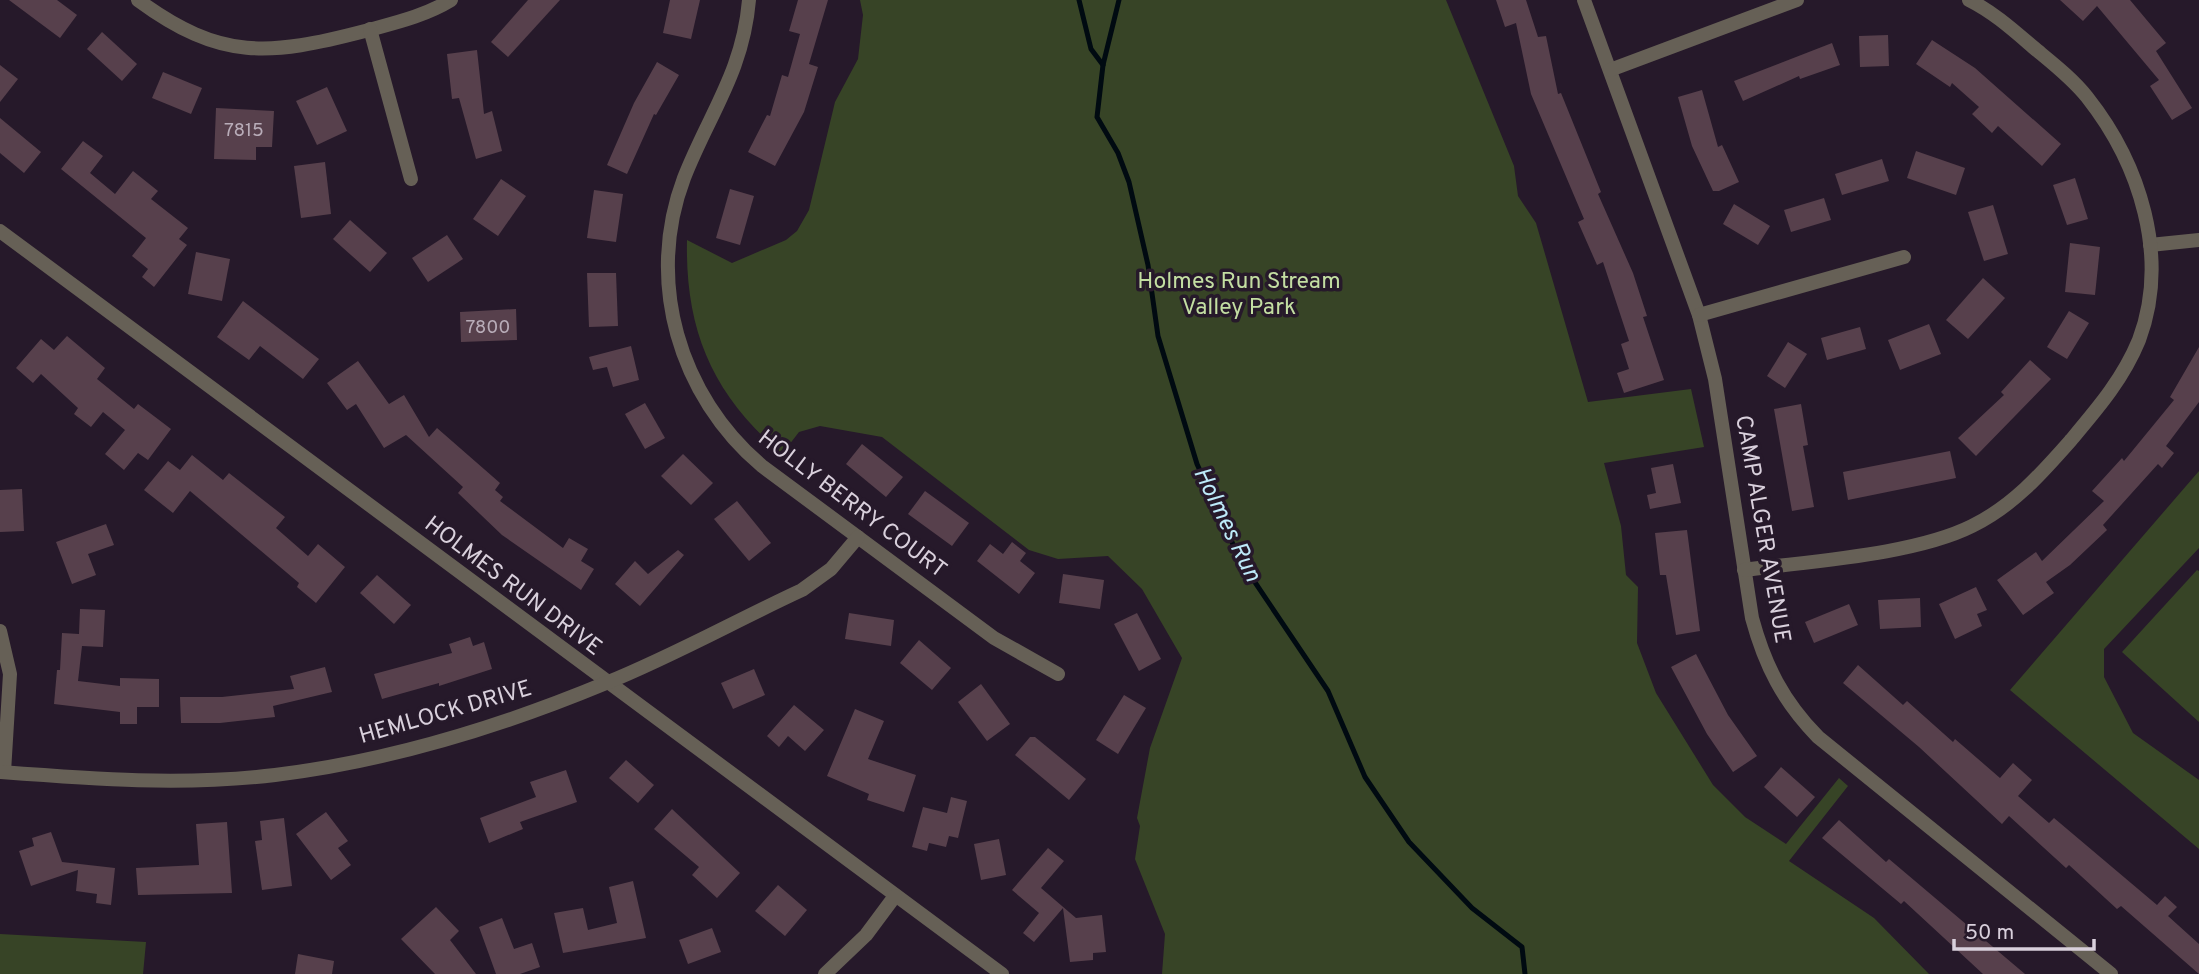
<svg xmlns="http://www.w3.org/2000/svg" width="2199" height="974" viewBox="0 0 2199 974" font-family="Overpass,sans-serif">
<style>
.green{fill:#374426}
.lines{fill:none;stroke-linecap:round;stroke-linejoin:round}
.stream{stroke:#000a11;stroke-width:5}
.building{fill:#57404c}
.minor{stroke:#666056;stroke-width:14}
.labels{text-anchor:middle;stroke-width:7;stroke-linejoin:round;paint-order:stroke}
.number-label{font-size:19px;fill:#b8acb8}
.park-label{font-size:23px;fill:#c3dea2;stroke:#26192a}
.street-label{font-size:23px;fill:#d9d0dc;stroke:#26192a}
.water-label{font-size:24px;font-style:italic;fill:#bdeaf9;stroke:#26192a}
</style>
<rect width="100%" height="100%" fill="#26192a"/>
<g class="green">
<path d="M 860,0 L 1446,0 L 1514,166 L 1518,196 L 1536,223 L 1588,402 L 1691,389 L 1704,447 L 1604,463 L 1621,526 L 1626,575 L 1638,587 L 1637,643 L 1656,693 L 1713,785 L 1745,817 L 1786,844 L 1839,778 L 1848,786 L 1789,861 L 1874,918 L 1929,974 L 1162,974 L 1165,934 L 1135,859 L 1140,826 L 1137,818 L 1150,748 L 1182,658 L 1142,589 L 1108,556 L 1058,559 L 1029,550 L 882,437 L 820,426 L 799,432 L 782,454 C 713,395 685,331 687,240 L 732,263 L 786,240 L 797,231 L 809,210 L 835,102 L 858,59 L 863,15 Z"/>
<polygon points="2199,471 2199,548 2104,649 2104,677 2133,733 2199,780 2199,849 2010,690"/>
<polygon points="2197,570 2199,571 2199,722 2122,652"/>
<polygon points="0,934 146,942 143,974 0,974"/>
</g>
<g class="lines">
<g class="stream">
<polyline points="1079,0 1091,49 1103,65"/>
<polyline points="1119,0 1103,65 1097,117 1118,153 1129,182 1148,265 1158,336 1197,464 1240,560 1328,691 1365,777 1409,842 1472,908 1522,947 1525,974"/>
</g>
</g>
<g class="building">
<polygon points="9,0 57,0 77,15 60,38"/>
<polygon points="528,0 560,0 508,57 491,42"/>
<polygon points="670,0 700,0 691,39 663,33"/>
<polygon points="798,0 828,0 809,64 818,67 804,112 775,166 748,152 767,115 770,116 782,75 788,77 800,34 789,31"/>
<polygon points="1496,0 1526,0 1538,37 1546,36 1558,94 1561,93 1601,192 1598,194 1633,273 1647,316 1643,317 1664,380 1624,393 1617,373 1629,369 1621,344 1629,341 1603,262 1597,265 1578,222 1584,219 1531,94 1516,23 1505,27"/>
<polygon points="2060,0 2130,0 2166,43 2156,51 2192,108 2172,120 2150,86 2159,80 2097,6 2083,21"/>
<polygon points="102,32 137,64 122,81 87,49"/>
<polygon points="1888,35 1889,66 1860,67 1859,36"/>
<polygon points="1932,40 1975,68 2061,144 2042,166 1998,126 1992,133 1972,114 1979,107 1952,83 1950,87 1916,64"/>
<polygon points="1832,43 1840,65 1800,79 1799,76 1743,101 1734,81"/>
<polygon points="477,50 484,114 492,111 502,151 476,159 459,98 452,99 447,54"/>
<polygon points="657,62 679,75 656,115 654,114 627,174 607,165 634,103"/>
<polygon points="0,65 18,79 0,102"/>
<polygon points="163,72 202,88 191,114 152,98"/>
<polygon points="327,87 347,131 317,145 296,101"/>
<polygon points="1702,90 1718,147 1722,145 1739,182 1719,191 1713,191 1692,146 1678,97"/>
<polygon points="216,108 274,111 272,147 256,147 256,160 214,159"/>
<polygon points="0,118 41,152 24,173 0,153"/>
<polygon points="83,141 103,156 90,173 115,194 133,171 158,191 151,199 188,228 179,239 187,245 154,287 142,277 148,269 132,256 146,238 61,169"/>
<polygon points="1916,151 1965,168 1956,195 1907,178"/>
<polygon points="1882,159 1889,181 1842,195 1835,174"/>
<polygon points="325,162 331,214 301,218 294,166"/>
<polygon points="2075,178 2088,219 2067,225 2053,185"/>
<polygon points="501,179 526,196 498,236 473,219"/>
<polygon points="730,189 754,196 740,245 716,238"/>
<polygon points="594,190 623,194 616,242 587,238"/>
<polygon points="1824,198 1831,220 1791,232 1784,210"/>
<polygon points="1734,204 1770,226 1758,245 1723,224"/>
<polygon points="1993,205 2008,254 1984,261 1968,212"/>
<polygon points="350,220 387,253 370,272 333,239"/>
<polygon points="447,235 463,259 428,282 412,258"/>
<polygon points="2070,243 2100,247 2095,295 2065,292"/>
<polygon points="196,252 230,259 222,301 188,294"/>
<polygon points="587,273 616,273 618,326 589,327"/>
<polygon points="1983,278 2005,298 1968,339 1946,320"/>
<polygon points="243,301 319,359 303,379 260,346 249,360 217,337"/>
<polygon points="516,309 517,340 461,342 460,312"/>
<polygon points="2069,311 2089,323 2067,359 2047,347"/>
<polygon points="1929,324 1941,354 1900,370 1888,340"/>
<polygon points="1860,327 1866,349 1827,360 1821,338"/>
<polygon points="67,336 105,368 97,379 134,409 138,404 171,429 148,460 138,453 124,470 105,454 125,430 103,412 91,427 74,414 78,408 41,374 33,383 16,368 41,339 54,350"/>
<polygon points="1788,342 1807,354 1785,388 1767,376"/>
<polygon points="631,346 639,380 613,387 607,367 593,370 589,357"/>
<polygon points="2199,347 2199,402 2166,446 2174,453 2162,468 2158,464 2103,525 2107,530 2070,565 2046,582 2054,593 2023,615 1997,580 2036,552 2042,561 2104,501 2092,491 2122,458 2124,461 2174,400 2170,397"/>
<polygon points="2030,360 2051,379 1976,456 1958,438 2004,395 2001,392"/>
<polygon points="358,361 389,404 404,395 429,437 437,428 500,483 495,490 503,497 500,501 563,548 569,538 588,549 581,561 594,569 581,590 502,535 458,493 463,487 406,435 384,448 356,404 347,410 327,383"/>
<polygon points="645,403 665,438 645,449 625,414"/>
<polygon points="1801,404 1808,445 1803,446 1814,507 1792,511 1774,409"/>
<polygon points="862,444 903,477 886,497 846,464"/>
<polygon points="1950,451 1956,478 1848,500 1843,472"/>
<polygon points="683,454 713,483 691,505 661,476"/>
<polygon points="192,455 223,480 229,473 285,517 276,528 308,556 318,544 345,567 316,603 297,587 299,583 190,491 173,513 144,490 168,461 180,470"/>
<polygon points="1673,464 1681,503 1650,509 1647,495 1656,493 1651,468"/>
<polygon points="22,489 24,531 0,532 0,490"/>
<polygon points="925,491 969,523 952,546 908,514"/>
<polygon points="737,501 771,543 749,561 714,519"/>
<polygon points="106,524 114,545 88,554 96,575 72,584 56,542"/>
<polygon points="1687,530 1700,631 1676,635 1666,575 1660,575 1655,533"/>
<polygon points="1012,542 1026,553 1020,561 1035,573 1019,594 977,561 990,544 1003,554"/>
<polygon points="678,550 684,555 640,606 615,584 635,561 648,574"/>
<polygon points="1063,574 1104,580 1100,609 1059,603"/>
<polygon points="377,575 411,605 394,624 360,593"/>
<polygon points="1976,587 1987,610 1977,614 1982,626 1955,639 1939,604"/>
<polygon points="1920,598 1921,627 1880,629 1878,600"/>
<polygon points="1849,604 1858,625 1814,643 1805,622"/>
<polygon points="80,609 105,610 103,647 82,646 78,681 120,686 120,678 159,679 159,707 137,707 137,724 120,724 120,712 54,704 57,670 60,670 62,633 79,634"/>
<polygon points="849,613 894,620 891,646 845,639"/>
<polygon points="1137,613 1161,659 1139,671 1114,624"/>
<polygon points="470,637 473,646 484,642 492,669 439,686 439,683 382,699 374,674 452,653 449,644"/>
<polygon points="919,640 951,668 932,690 900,663"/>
<polygon points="1696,654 1728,715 1757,756 1733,772 1707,734 1671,667"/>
<polygon points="1858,665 1903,705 1907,701 1953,742 1955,739 2000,778 2013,763 2032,780 2018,796 2049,823 2054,818 2157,905 2165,896 2177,907 2168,916 2199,944 2199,974 2121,906 2117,909 2069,865 2066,868 2009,816 2002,824 1919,747 1843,683"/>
<polygon points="325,667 332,692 273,706 275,717 220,723 181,723 180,697 222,697 294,689 290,676"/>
<polygon points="754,669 765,695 733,709 721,683"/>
<polygon points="981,684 1010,724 987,741 958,702"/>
<polygon points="1124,695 1146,708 1118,754 1096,740"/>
<polygon points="794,705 824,730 805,751 788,736 779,747 767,736"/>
<polygon points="855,709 884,721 868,759 916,775 904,812 867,800 869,794 827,776"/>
<polygon points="1030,737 1035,737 1086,779 1069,800 1015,755"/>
<polygon points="626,760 654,785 638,803 609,778"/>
<polygon points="1781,767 1815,797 1797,817 1764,787"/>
<polygon points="566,770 577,802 520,822 523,829 489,843 480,818 536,797 530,782"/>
<polygon points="951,797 967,801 958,838 949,836 946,847 929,843 927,851 912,847 923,807 947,813"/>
<polygon points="672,809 740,873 717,898 692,875 699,867 654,829"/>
<polygon points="326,812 348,841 338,848 351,865 331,880 296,834"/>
<polygon points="284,818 292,886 262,890 255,841 262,840 260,821"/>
<polygon points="1839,820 1886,862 1889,859 2025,974 1983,974 1904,901 1901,904 1822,838"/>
<polygon points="227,822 232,893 138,895 136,868 199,865 196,824"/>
<polygon points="51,832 62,862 115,868 111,905 96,903 97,894 76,891 78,870 31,886 19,851 34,846 32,838"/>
<polygon points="999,839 1006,875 981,880 974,844"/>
<polygon points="1048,848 1064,861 1041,888 1076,918 1102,915 1106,952 1093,953 1093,960 1070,962 1063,908 1034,942 1023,933 1039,913 1012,890"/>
<polygon points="633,881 646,938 563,953 554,913 583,908 588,930 617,923 609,887"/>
<polygon points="778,885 807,910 785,936 755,911"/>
<polygon points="436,907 459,931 450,940 476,974 435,974 401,939"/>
<polygon points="502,918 514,949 532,943 540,967 520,974 496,974 479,927"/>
<polygon points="712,928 721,952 688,964 679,940"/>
<polygon points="298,954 334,961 332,974 295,974"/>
</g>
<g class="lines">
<g class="minor">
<path d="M 138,0 C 221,61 269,56 365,31 C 394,23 425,16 451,0"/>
<path d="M 749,0 C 743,72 709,114 684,178 C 645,281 679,396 762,466 L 994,638 L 1058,674"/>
<path d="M 1584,0 L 1699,315 L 1715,379 L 1752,618 C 1765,666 1783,701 1818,737 L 2111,974"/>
<polyline points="370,29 411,179"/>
<polyline points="1610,70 1797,0"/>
<polyline points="0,231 1002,974"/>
<polyline points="2150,245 2199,240"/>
<polyline points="1699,315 1904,257"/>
<path d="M 1744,570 C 1810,561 1914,555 1972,526 C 2013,506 2041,474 2071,440 C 2098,408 2123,379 2139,340 C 2170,257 2140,164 2087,97 C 2072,78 2051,62 2033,47 C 2012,29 1993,12 1969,0"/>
<polyline points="0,631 10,674 4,772"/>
<path d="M 0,772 C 92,779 183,786 275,775 C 389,761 500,727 606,683 C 673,656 737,620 802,590 L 831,569 L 858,537"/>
<polyline points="825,974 866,935 895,896"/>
</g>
</g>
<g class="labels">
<g class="number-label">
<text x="244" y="136">7815</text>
<text x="488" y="333">7800</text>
</g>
<g class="park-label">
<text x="1239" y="288">Holmes Run Stream<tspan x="1239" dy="26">Valley Park</tspan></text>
</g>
<g class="street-label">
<text transform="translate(853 503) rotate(37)" y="8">HOLLY BERRY COURT</text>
<text transform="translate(1764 529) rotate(80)" y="8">CAMP ALGER AVENUE</text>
<text transform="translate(514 585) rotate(37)" y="8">HOLMES RUN DRIVE</text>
<text transform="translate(445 711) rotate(-16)" y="8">HEMLOCK DRIVE</text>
</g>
<g class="water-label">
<text transform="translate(1228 524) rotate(64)" y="8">Holmes Run</text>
</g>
</g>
<path d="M1954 939v10h140v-10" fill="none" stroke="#d9d0dc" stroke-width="3.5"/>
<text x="1965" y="939" font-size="21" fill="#d9d0dc" stroke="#26192a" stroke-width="5" paint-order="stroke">50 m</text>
</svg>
